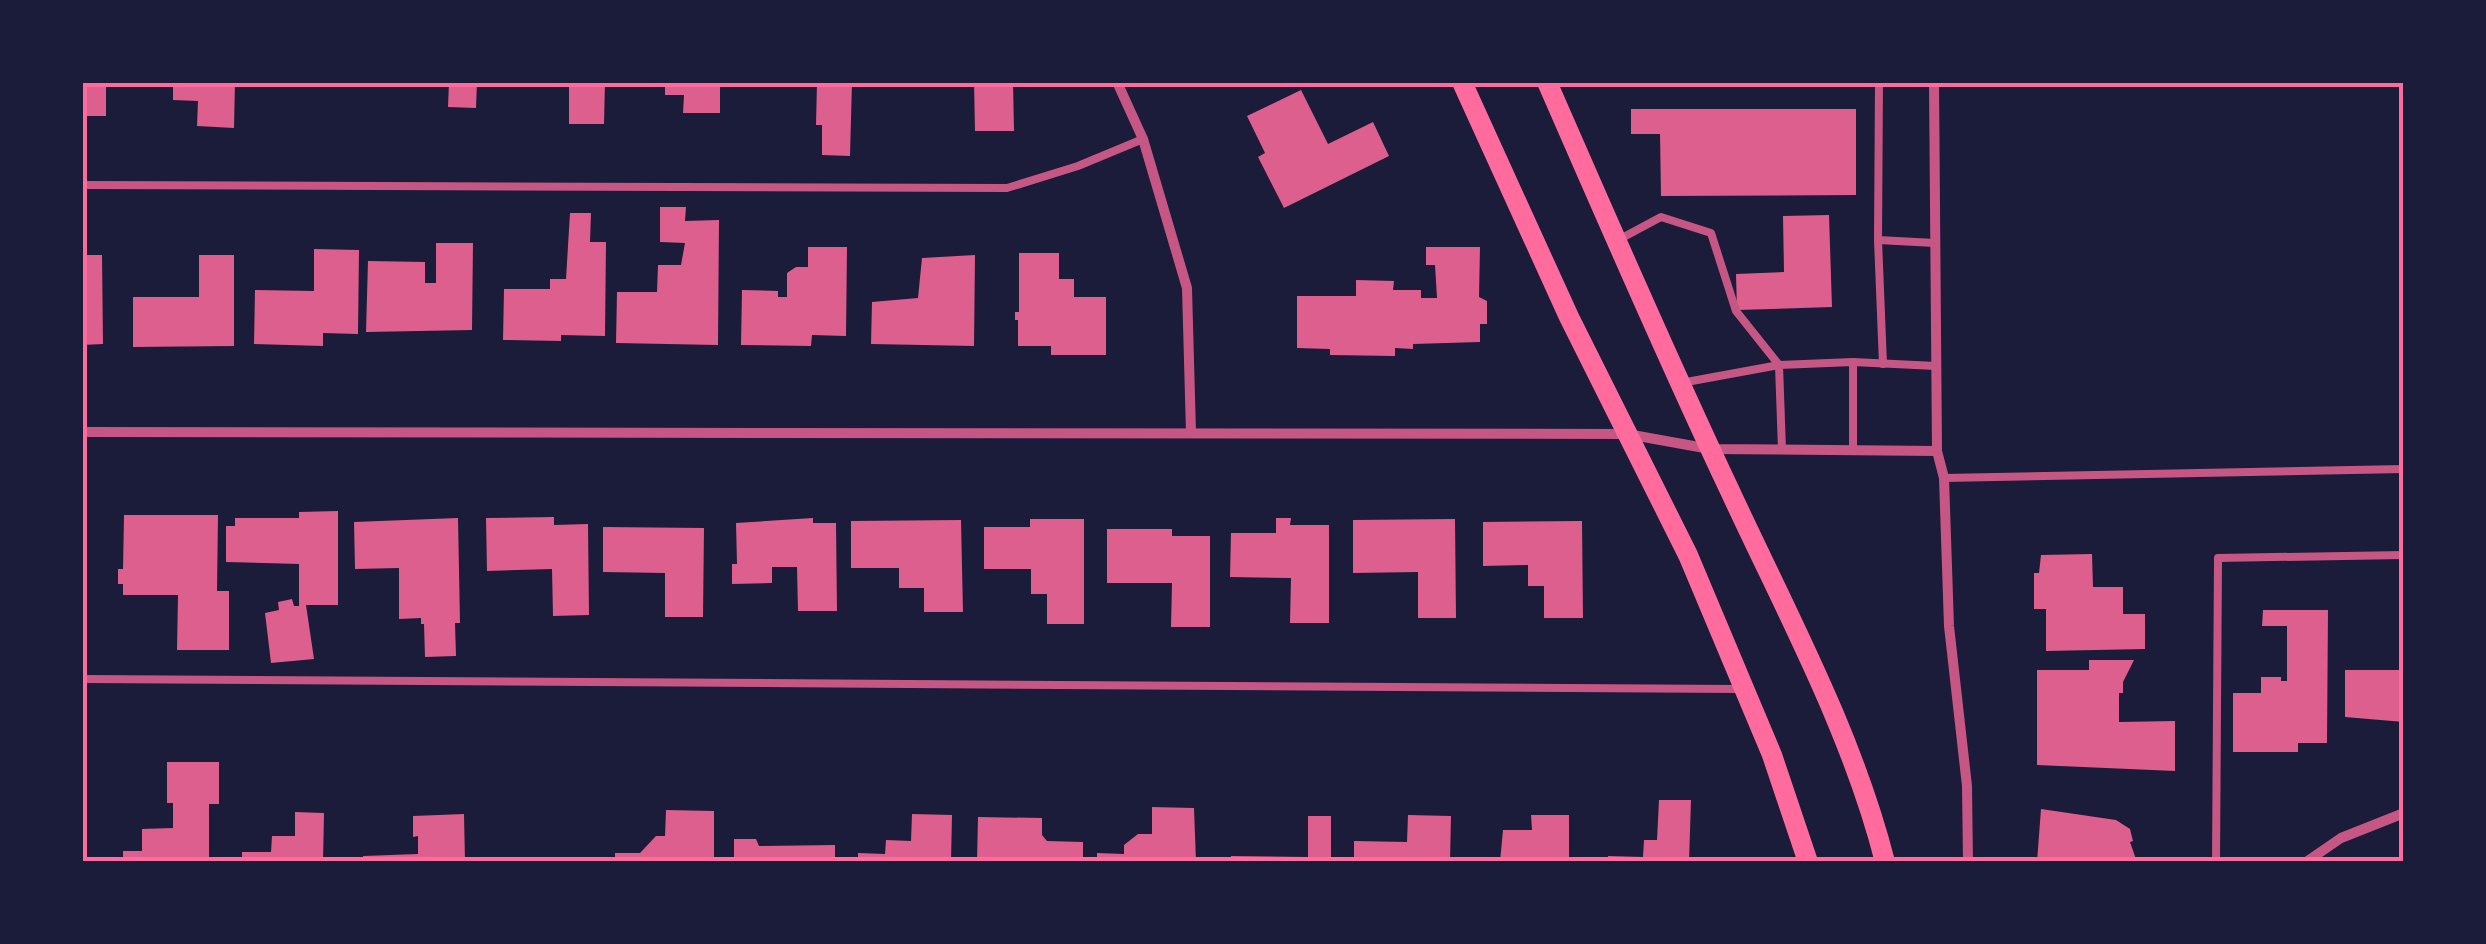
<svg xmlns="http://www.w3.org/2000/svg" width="2486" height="944" viewBox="0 0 2486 944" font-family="Quicksand,sans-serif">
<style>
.building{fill:#dd5f8e}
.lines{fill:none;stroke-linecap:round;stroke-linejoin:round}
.service{stroke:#c65784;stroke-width:8}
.minor{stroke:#c65784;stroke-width:10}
.secondary{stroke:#ff6b9d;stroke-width:20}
.neatline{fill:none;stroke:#ff6b9d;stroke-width:4}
</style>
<rect width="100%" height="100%" fill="#1b1b3a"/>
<g class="building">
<rect x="82" y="82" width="24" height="34"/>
<polygon points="173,82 235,82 234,128 197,126 198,101 173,100"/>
<polygon points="449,82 477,82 476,108 448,107"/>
<polygon points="569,82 605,82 604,124 569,124"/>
<polygon points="665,82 720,82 720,113 683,113 684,95 665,95"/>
<polygon points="817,82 852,82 850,156 822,155 822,125 816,125"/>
<polygon points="974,82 1013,82 1014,131 975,131"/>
<polygon points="1301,90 1328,144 1373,122 1389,156 1284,208 1258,157 1265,153 1247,116"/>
<polygon points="1631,109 1856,109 1856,195 1661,196 1660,134 1631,134"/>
<polygon points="660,207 686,207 685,221 719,220 718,345 616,343 617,292 657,292 658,265 681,265 685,243 660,242"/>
<polygon points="570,213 591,213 590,242 606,242 605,336 561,335 561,341 503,340 504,289 550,289 550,279 566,279"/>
<polygon points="1829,215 1832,307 1737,310 1736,274 1784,272 1783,216"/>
<polygon points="436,243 473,243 472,330 366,332 368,261 425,262 425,283 436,283"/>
<polygon points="808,247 847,247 846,336 812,335 811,346 741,345 742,290 778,291 778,297 787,297 787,273 796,267 808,267"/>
<polygon points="1426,247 1480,247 1479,297 1487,301 1487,324 1480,324 1480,342 1413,344 1413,349 1395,348 1395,356 1330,355 1330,349 1297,348 1297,296 1356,296 1356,280 1394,281 1393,290 1421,290 1421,298 1437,298 1435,265 1426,265"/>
<polygon points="314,249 359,250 358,334 323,333 323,346 254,344 255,290 314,291"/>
<polygon points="1019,253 1059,253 1059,279 1074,279 1074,297 1106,297 1106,355 1051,355 1051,346 1018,346 1018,320 1015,320 1015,312 1019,312"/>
<polygon points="82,255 102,255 103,344 82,345"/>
<polygon points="199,255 234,255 234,346 133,347 133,297 199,297"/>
<polygon points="975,255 974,346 871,344 872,302 918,298 922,258"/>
<polygon points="338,511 338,605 306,605 314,659 271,663 265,613 279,610 278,602 292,599 294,606 299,606 299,564 226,562 226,526 235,526 235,518 299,518 299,512"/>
<polygon points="124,515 218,515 217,591 229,591 229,650 177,650 178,595 123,595 123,584 118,584 118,569 123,569"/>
<polygon points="554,517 554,525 588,524 589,615 553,616 552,569 487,571 486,518"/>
<polygon points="458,518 460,623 455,623 456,656 425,657 424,624 421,624 421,618 399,619 399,568 355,569 354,522"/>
<polygon points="813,518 813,523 836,523 837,611 798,611 797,567 772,567 772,583 732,584 732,564 737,564 736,523"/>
<polygon points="1276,518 1291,518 1290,525 1329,525 1329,623 1290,623 1291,578 1230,577 1231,533 1276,533"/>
<polygon points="1030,519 1084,519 1084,624 1047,624 1047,594 1031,594 1031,569 984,569 984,527 1030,527"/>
<polygon points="1455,519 1456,618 1418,618 1418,572 1353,573 1353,520"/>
<polygon points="961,520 963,612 924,612 924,588 899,588 899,568 851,568 851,521"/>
<polygon points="1582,521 1583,618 1544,618 1544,586 1528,586 1528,565 1483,566 1483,522"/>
<polygon points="603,527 704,528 703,617 665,617 665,573 603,572"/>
<polygon points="1107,529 1172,529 1172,536 1210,536 1210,627 1171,627 1172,583 1107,583"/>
<polygon points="2092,554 2093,587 2123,587 2123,614 2145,614 2145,649 2046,651 2046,609 2034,609 2034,573 2039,573 2041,555"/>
<polygon points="2263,610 2328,610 2327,743 2298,743 2298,752 2233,752 2233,693 2261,693 2261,677 2281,677 2281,681 2287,681 2287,626 2262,626"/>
<polygon points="2089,660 2134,660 2123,682 2123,693 2119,693 2119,722 2175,721 2175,771 2037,765 2037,670 2089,670"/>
<polygon points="2345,670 2404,670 2404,722 2345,717"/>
<polygon points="167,762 219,762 219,804 209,804 209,862 123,862 123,851 142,851 142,829 173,828 173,803 167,803"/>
<polygon points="1659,800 1691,800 1689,862 1608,862 1608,856 1643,857 1644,840 1657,840"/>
<polygon points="1152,807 1194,808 1196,862 1097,862 1097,853 1124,854 1124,845 1138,834 1152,834"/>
<polygon points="2041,809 2116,820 2130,829 2133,841 2130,842 2137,862 2037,862"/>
<polygon points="666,810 714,811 714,862 615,862 615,853 640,853 656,836 665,836"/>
<polygon points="295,812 324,813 323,862 242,862 242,852 271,852 272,836 295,836"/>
<polygon points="464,814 465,862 363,862 363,856 418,854 418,836 413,837 413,816"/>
<polygon points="912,814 952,815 951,862 858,862 858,853 885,854 886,840 911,841"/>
<polygon points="1408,815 1451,816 1450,862 1354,862 1354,841 1407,842"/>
<polygon points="1531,815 1569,815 1569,862 1500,862 1503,830 1532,830"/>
<polygon points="1308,816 1331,816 1331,862 1231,862 1231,856 1308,857"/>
<polygon points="978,817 1042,818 1042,835 1047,841 1083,842 1083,862 977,862"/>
<polygon points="734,839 756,839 759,846 835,845 835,862 734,862"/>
</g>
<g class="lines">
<g class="service">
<polyline points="82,185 1007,188 1078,166 1143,139"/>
<polyline points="1620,239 1661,217 1711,233 1736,311 1779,365 1681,383"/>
<polyline points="1878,240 1879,82"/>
<polyline points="1853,362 1853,450"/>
<polyline points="1883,364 1878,240 1935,243"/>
<polyline points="1782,450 1779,365 1853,362 1936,366"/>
<polyline points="1944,478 2404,469"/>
<polyline points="82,679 1740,689"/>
<polyline points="2216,862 2218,558 2404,555"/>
</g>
<g class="minor">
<polyline points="1117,82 1143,139 1187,288 1191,433"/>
<polyline points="1934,82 1937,451 1944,478 1949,626 1967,786 1968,862"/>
<polyline points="82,432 1627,434 1710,449 1937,451"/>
<polyline points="2306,862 2341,838 2404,813"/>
</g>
<g class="secondary">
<polyline points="1462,82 1569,317 1688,555 1772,755 1808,862"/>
<path d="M 1547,82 C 1607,219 1666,356 1730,491 C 1786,612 1852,732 1885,862"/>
</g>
</g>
<rect width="2486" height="944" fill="none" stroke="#1b1b3a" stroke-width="170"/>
<rect x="85" y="85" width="2316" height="774" class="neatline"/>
</svg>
